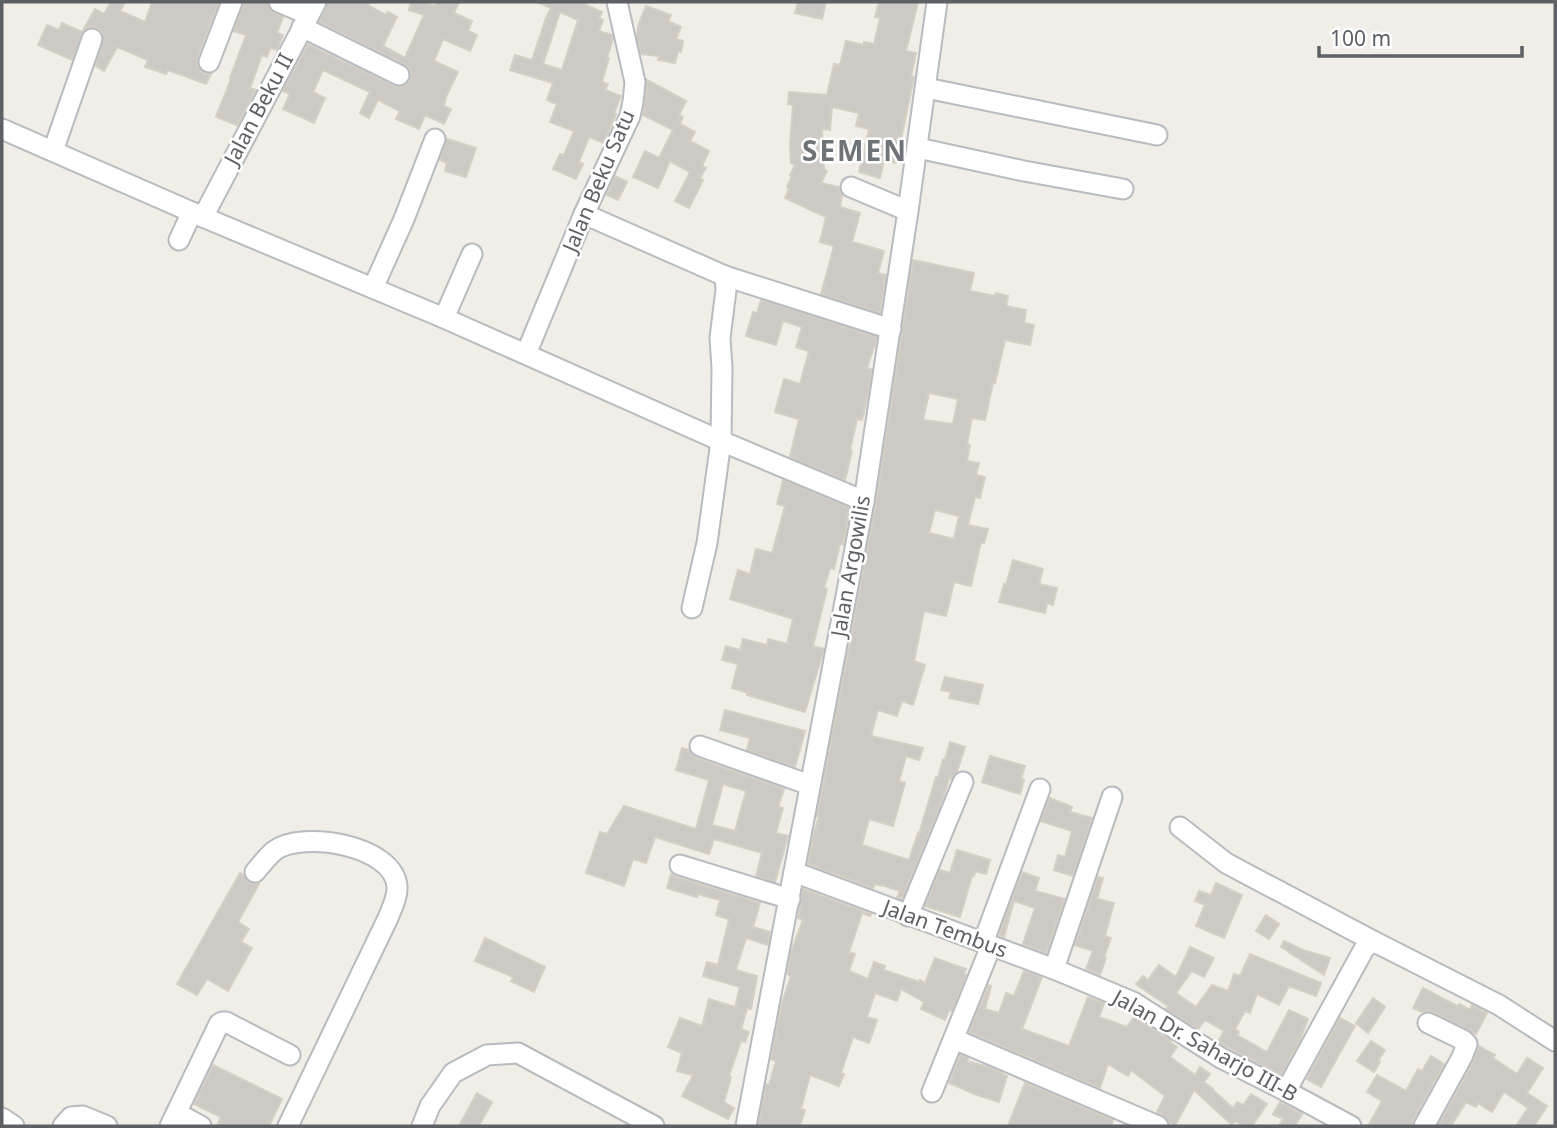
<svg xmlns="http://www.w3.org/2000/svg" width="1557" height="1128" viewBox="0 0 1557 1128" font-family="'Noto Sans',sans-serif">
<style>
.building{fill:#cdcac5;stroke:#d5cfc4;stroke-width:2;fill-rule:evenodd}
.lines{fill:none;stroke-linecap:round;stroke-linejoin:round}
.minor-casing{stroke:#b8bbbf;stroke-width:23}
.minor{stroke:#fff;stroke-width:19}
.labels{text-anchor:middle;stroke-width:5;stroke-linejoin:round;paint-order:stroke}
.street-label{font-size:21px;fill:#5d6166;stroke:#fff}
.district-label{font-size:28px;font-weight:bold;letter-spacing:2px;fill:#6e7378;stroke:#fff}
</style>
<rect width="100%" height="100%" fill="#f0eee6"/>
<g class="building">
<polygon points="111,2 125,2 120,11 145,22 152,2 219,2 197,58 197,65 200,70 205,74 211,74 206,84 168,70 166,74 145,67 148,60 117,47 104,71 96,66 104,37 101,31 95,27 89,27 84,30 72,60 38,45 47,25 59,30 62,23 82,32 95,9 104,14"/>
<polygon points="244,2 267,2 270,10 283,17 277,33 283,35 277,50 270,48 267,57 262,55 250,88 256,90 237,125 216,117 231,79 230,78 246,35 234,31"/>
<polygon points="328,2 370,2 368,5 386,15 388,12 397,17 383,46 405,58 424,15 409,10 411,2 422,2 435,6 437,2 459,2 454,13 472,21 468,31 477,35 470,51 443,39 434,61 458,72 446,97 444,106 451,109 444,124 425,115 419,129 396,119 400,111 378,100 369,118 360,113 370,92 323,70 313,92 325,98 314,123 283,109 290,94 283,91 308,44 394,86 399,87 405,86 410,80 411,75 410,69 404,64 319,22"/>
<path d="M 537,2 L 580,2 L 602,12 L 599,18 L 603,20 L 599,31 L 612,35 L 613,39 L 607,57 L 609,58 L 602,82 L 608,84 L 605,90 L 621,96 L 614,113 L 616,114 L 604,143 L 589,137 L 579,162 L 583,164 L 576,179 L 553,169 L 560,154 L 564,155 L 574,131 L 550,122 L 557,104 L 547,100 L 553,83 L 510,70 L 515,55 L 532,60 L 546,18 L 551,8 ZM 560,12 L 578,20 L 562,70 L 543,64 Z"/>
<polygon points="798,2 826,2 822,19 795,13"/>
<polygon points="879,2 918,2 906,51 916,53 911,76 914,77 896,163 884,160 880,178 859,172 869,129 856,126 859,113 832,107 830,130 822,129 824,169 827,171 821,183 839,187 842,195 840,207 860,213 852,242 884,251 878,273 886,275 880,313 821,294 834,246 820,242 826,217 785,198 789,189 787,187 792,176 790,175 795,165 791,163 790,146 793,105 788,104 789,92 827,95 834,64 840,65 846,41 864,45 864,42 874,44 880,18 875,17"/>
<polygon points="646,6 671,15 668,21 681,27 676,39 683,41 681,52 678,51 675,63 658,60 659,56 641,54 637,35 638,26"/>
<polygon points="647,80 686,101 679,115 683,117 680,124 695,132 690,141 709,151 702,166 706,168 700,178 703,180 689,208 675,201 690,172 670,161 658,188 633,177 645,151 659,158 673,130 643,115 646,96"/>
<polygon points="447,139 476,148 466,177 445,171 447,163 440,160"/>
<polygon points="615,176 627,182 618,200 607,195"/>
<path d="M 913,260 L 974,273 L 970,291 L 995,296 L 996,293 L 1008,296 L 1006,306 L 1026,310 L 1024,323 L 1034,325 L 1030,345 L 1005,340 L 995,383 L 993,383 L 985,420 L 972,418 L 967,444 L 970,445 L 967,461 L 979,463 L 976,475 L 985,477 L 980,498 L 975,497 L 968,525 L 988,529 L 984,543 L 981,542 L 971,586 L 954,582 L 946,616 L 924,611 L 914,661 L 925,665 L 913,705 L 902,701 L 897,716 L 878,710 L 871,736 L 923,748 L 919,760 L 906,756 L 899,781 L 905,783 L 893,826 L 869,819 L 862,845 L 909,860 L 918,833 L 919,834 L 936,777 L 938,778 L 943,759 L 945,759 L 950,742 L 965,747 L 957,772 L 951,779 L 949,778 L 944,796 L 902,899 L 897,897 L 900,891 L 882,885 L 882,886 L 875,884 L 873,888 L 808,864 L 813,837 L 819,816 L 817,816 L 848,651 L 851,642 L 850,641 L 876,503 ZM 929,393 L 958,399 L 953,424 L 923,420 ZM 935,510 L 959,516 L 954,539 L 929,533 Z"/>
<polygon points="761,300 876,337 875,347 874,347 867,368 872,370 867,399 862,420 857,419 850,450 852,451 845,480 790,457 799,419 775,412 784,379 800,384 809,351 796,347 802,327 783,321 776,345 746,336 753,312 757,313"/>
<polygon points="783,480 850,508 843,544 840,544 834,569 830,568 824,588 827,589 813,646 824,649 805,712 747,695 748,693 732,688 738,664 722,660 726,646 740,650 743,639 767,645 768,639 787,644 793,619 730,599 738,570 750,574 756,549 772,553 785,506 777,504"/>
<polygon points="1013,560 1043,569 1039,584 1057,588 1053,605 1047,603 1045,613 999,602 1004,584 1006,585"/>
<polygon points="945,677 983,685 978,704 949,698 951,692 941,690"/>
<polygon points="725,710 805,731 795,767 747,750 750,738 720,730"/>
<path d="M 682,748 L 689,750 L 691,754 L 696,758 L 784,789 L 778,807 L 783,808 L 776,833 L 788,836 L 775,882 L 756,876 L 762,853 L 714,839 L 709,854 L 655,837 L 646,863 L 633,859 L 624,886 L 586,873 L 600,832 L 607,834 L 624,806 L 696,829 L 709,780 L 676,770 ZM 723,784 L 746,791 L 735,831 L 712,825 Z"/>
<polygon points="990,756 1025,766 1021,779 1024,780 1020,794 982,782"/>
<polygon points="1050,798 1072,807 1070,812 1092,818 1073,876 1054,870 1058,855 1065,857 1072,831 1041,821"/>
<polygon points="957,850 990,860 986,874 975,871 974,876 972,876 960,917 925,906 940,870 950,873"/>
<polygon points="1022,872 1039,878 1035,891 1065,899 1046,953 1023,944 1035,908 1014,901 1004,937 999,935"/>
<polygon points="240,873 243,875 248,882 259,884 238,922 249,929 241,942 252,948 228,991 207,979 197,995 177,984"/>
<polygon points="671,874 676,877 760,903 753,927 770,932 768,945 746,938 736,970 757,976 751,1009 747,1009 741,1029 749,1032 745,1042 741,1041 729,1076 731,1077 724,1102 734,1108 728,1119 682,1096 693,1075 677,1071 682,1053 668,1047 680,1018 702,1026 709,999 735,1007 740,987 703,976 707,962 718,965 729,919 716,915 720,900 698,894 697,897 667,888"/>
<polygon points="1098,877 1103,878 1097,899 1114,903 1105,936 1111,938 1104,957 1106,958 1100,975 1086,969 1093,951 1075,945"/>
<polygon points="1216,883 1242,895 1224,938 1196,926 1205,905 1195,901 1199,891 1211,895"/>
<polygon points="803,889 871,914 870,916 862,913 849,952 855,954 849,971 868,979 874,962 885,966 884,970 919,982 920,980 925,983 935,958 966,969 964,974 966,975 952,1011 949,1010 945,1020 921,1009 924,1002 901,989 897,1001 875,993 867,1017 877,1020 869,1043 853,1037 841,1073 844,1074 839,1086 810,1075 801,1109 805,1110 800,1126 758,1126 766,1084 769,1085 776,1061 771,1059 782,1003 791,976 787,974 792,949 803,920 798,918"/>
<polygon points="1266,915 1279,924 1269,939 1256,931"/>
<polygon points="485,938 545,967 534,992 511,981 513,977 475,961"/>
<polygon points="1284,941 1303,950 1330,958 1324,975 1281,947"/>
<polygon points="1190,947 1214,958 1204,977 1192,971 1176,993 1196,1007 1212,985 1228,991 1234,974 1240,976 1250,954 1321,983 1316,996 1289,986 1279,1005 1257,994 1250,1013 1245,1011 1235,1029 1239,1032 1237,1035 1267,1052 1289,1010 1308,1019 1300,1040 1281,1075 1218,1042 1224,1031 1205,1020 1198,1029 1166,1009 1168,1006 1136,984 1143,976 1148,980 1159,965 1176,977"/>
<polygon points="1024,971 1042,977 1022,1029 1069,1046 1088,997 1104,1003 1099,1017 1127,1027 1134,1017 1171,1041 1170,1042 1177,1047 1170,1057 1195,1075 1200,1067 1210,1074 1204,1082 1213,1089 1213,1090 1233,1108 1237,1102 1243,1105 1251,1094 1267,1104 1252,1126 1243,1126 1235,1121 1232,1125 1194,1090 1175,1126 1170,1123 1167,1118 1163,1115 1157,1112 1165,1096 1131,1070 1128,1076 1108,1064 1100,1088 969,1032 989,985 991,986 985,1009 999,1013 1006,993 1014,996"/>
<polygon points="1423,988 1457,1006 1459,1004 1470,1010 1472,1005 1487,1013 1476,1034 1433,1012 1428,1011 1422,1012 1413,1008"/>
<polygon points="1373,998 1385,1007 1368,1033 1356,1023"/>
<polygon points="1340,1018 1355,1026 1321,1087 1307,1079"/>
<polygon points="1371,1041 1385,1050 1378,1061 1380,1062 1374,1072 1357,1061"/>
<polygon points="1479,1046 1495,1055 1493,1058 1517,1074 1527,1058 1543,1068 1527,1093 1547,1106 1534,1126 1516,1126 1528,1108 1504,1092 1492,1112 1478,1103 1476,1107 1466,1102 1451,1126 1438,1126 1473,1063"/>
<polygon points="960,1055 968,1058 967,1061 992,1068 1007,1076 999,1102 977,1095 949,1083"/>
<polygon points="1431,1056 1444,1064 1413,1120 1412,1126 1368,1126 1382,1101 1367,1092 1377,1075 1406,1091 1418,1069 1422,1071"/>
<polygon points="213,1065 282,1099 269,1126 217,1126 221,1117 194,1104"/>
<polygon points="1025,1083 1113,1120 1111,1126 1008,1126"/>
<polygon points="477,1093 492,1102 479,1126 459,1126"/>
<polygon points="1280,1102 1302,1114 1295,1126 1279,1126 1283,1119 1273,1114"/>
</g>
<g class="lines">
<defs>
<g id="minor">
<polyline points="279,2 309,15"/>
<polyline points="302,27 399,75"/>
<polyline points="209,62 232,2"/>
<polyline points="926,88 1157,135"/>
<polyline points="2,129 203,217 444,318 721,441 864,501"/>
<polyline points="918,148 1024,171 1123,189"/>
<polyline points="53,151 92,39"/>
<polyline points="851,187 908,211"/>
<polyline points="584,214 725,276 891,329"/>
<polyline points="203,217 316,2"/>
<polyline points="179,240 192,212"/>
<polyline points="373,288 404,219 435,139"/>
<polyline points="444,318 472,254"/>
<polyline points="526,354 584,214 630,116 633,102 635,82 617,2"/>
<polyline points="692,608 707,543 721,441 722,368 720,338 726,290 725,276"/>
<polyline points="700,746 810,785"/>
<polyline points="1180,827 1226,863 1373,941 1499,1005 1555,1041"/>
<polyline points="680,865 790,899"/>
<path d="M 255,872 C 261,865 267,857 274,851 C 302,830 393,845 397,886 C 398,896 392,908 388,918 L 288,1126"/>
<polyline points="794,872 1054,969 1133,1002 1221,1058 1286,1091 1351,1126"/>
<polyline points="908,916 963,782"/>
<polyline points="983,943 1040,789"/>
<polyline points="1054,969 1112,797"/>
<polyline points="954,1039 1158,1126"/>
<polyline points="1286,1091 1364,949 1373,941"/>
<polyline points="932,1092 991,946"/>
<polyline points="177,1113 201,1126"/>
<polyline points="2,1118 14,1126"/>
<polyline points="63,1126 71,1117 83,1116 107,1126"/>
<polyline points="170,1126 219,1024 222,1022 226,1022 290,1055"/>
<polyline points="422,1126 430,1106 453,1073 487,1055 518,1053 654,1126"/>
<polyline points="746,1126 864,501 908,211 937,2"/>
<polyline points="1424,1126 1462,1057 1467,1044 1463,1040 1428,1023"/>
</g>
</defs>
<use href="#minor" class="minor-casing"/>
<use href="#minor" class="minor"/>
</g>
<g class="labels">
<g class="street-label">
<text transform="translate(259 109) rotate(-62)" y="7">Jalan Beku II</text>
<text transform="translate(599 181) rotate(-67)" y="7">Jalan Beku Satu</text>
<text transform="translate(851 566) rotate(-80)" y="7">Jalan Argowilis</text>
<text transform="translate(945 929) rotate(20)" y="7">Jalan Tembus</text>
<text transform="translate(1205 1046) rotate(29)" y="7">Jalan Dr. Saharjo III-B</text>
</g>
<g class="district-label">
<text x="855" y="161">SEMEN</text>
</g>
</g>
<rect width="1557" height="1128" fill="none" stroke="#5d6166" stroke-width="7"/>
<path d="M1319 46v10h203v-10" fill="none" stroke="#5d6166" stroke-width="3.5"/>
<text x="1330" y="46" font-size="21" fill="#5d6166" stroke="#ffffff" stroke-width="5" paint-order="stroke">100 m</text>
</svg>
